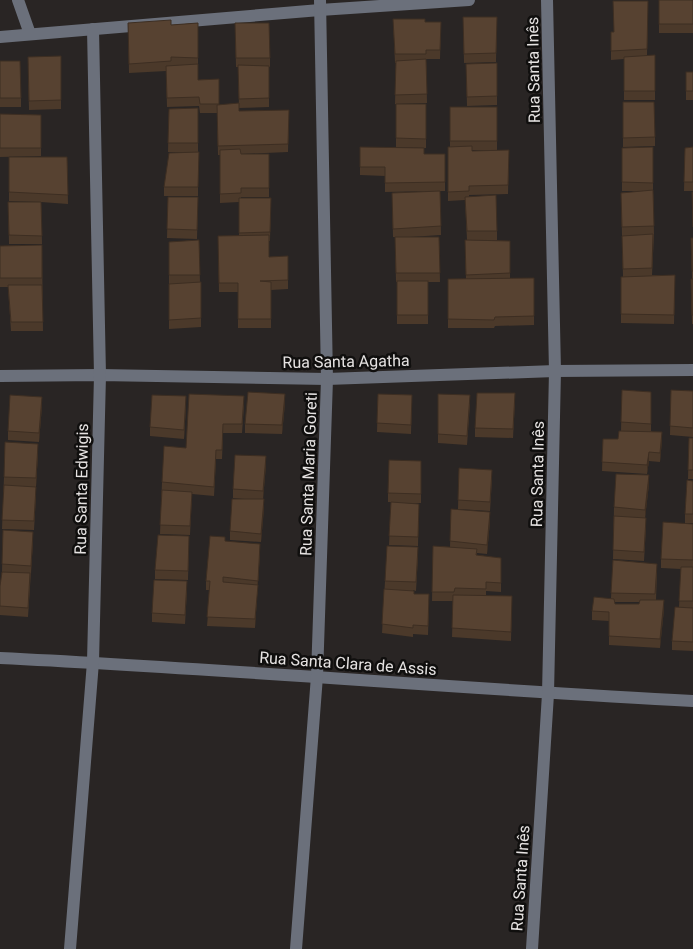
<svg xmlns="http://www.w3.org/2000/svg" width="693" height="949" viewBox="0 0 693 949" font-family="Roboto,sans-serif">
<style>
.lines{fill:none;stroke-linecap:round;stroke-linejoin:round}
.minor{stroke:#6b707b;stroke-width:12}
.wall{fill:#4b392a;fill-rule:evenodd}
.shaded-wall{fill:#3d2e22}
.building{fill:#574231;stroke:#3d2e22}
.labels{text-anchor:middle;stroke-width:5;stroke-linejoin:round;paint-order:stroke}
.street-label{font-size:16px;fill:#e6e3e2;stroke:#100f0e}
</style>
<rect width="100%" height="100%" fill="#292524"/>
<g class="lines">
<g class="minor">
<polyline points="18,0 30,34"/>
<polyline points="0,37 320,10 469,0"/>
<polyline points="0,376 100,375 327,379 555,371 693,370"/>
<path d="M 0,658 C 231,669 462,689 693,701"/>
<polyline points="70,949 93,662 100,375 93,29"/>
<polyline points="296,949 317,676 327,379 320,0"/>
<polyline points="532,949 548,694 555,371 547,0"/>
</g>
</g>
<g class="wall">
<rect x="659" y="0" width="34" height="33"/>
<polygon points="648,1 647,56 655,55 655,100 624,100 624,59 611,60 611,32 614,32"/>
<polygon points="463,17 497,17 496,62 464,63"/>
<polygon points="393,19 425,22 441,22 440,59 426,59 427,103 395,104 396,63 395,63"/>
<polygon points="128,23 171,25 198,23 198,80 219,79 219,105 239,111 289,110 288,152 241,154 269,154 269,197 241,197 241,198 271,198 270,241 269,241 269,257 288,256 288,289 271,290 271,328 238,328 238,292 219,292 218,236 239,236 239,202 220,203 220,155 218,155 217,113 200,113 199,106 167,107 166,71 129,73"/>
<polygon points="235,23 270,58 270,67 269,67 269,107 239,108 238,67 236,67"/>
<polygon points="61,56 61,109 29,110 28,66"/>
<polygon points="0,61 21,98 21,107 0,107"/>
<polygon points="497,63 497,105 467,106 466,64"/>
<rect x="686" y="72" width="7" height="28"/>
<polygon points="623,102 655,137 655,146 623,147"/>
<polygon points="396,104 426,104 426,148 396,147"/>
<polygon points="450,107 497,107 497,150 472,150 472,151 509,150 508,194 469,195 469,197 497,231 497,240 467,240 465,200 448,201 448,147 450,147"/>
<polygon points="198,108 198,196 164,196 164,187 184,152 168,152 169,109"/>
<polygon points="0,114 41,115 41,156 0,157"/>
<polygon points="360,147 424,154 445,154 445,191 440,191 441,235 410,237 439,237 440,282 428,282 428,324 397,324 397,282 396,282 395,237 393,237 392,193 435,191 385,192 385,176 360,175"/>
<polygon points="653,147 653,190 654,235 652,275 675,275 674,324 621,323 621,277 623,277 622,236 632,236 622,236 621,193 641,191 622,191 622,148"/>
<polygon points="693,147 693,191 684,191 685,148"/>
<polygon points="9,157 67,157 68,204 41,202 42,244 9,244 8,202 39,202 9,201"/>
<polygon points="168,197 198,197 197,239 167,238"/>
<polygon points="691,238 693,238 693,324 692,324 691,288 692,279"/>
<polygon points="199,240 200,283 201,282 201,327 169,329 169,242"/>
<polygon points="465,240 510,241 510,278 534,278 534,325 495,326 494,328 448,328 448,279 466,279"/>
<polygon points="42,245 43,331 11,331 8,287 0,287 0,246"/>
<polygon points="622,390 651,392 651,431 662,440 660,462 649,461 647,474 602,471 603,439 618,439 621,431"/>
<polygon points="671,390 693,391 693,437 670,435"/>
<polygon points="378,394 412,395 411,434 377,432"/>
<polygon points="438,394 470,404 467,445 438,443"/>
<polygon points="515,401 513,438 475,437 475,428"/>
<polygon points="285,403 282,434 245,433 245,424"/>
<polygon points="186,405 184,439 150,436 150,427"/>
<polygon points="244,405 242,433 223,433 222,459 216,459 214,496 192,494 190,535 160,534 162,482 186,448"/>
<polygon points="42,406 39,442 8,440 8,431"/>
<polygon points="689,438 693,438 693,479 688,479"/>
<polygon points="38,453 36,487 25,487 36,496 34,530 2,529 4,477"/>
<polygon points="421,461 421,503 401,503 419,504 418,546 389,545 391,502 388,502 388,493"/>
<polygon points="266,465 263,499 264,508 261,542 230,540 230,531 244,499 233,498 233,489"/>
<polygon points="459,468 492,479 490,511 458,509"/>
<polygon points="693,481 693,523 685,523 685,514"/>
<polygon points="649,484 645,518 646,527 644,561 613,559 614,507"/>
<polygon points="451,509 490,521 487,554 477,553 477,555 501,558 501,592 486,591 486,596 512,596 511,641 452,637 453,601 432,601 433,546 450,547"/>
<polygon points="693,524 693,651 672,650 672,641 679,607 681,569 661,568 661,559"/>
<polygon points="3,530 33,541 28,617 0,615 0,586 2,572"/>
<polygon points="189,536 188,580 155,579 155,570"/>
<polygon points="225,541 260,553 255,628 207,626 210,590 206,590 206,581"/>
<polygon points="418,556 416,591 413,590 414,594 429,603 428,635 413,634 413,637 382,633 385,581"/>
<path d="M 613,560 L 657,572 L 656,600 L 664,609 L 660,648 L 609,645 L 609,621 L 592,620 L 592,611 L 611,598 ZM 615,602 L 639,602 L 639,604 L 615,604 Z"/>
<polygon points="187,590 185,624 152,622 152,613"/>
</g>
<g class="shaded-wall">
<polygon points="285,394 285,403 282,434 282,425"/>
<polygon points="186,396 186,405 184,439 184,430"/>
<polygon points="42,397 42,406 39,442 39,433"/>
<polygon points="662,432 662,440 660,462 660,453"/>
<polygon points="38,444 38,453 36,487 36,478"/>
<polygon points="649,452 649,461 647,474 647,465"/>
<polygon points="266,456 266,465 263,500 263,491"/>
<polygon points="649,475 649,484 645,519 645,510"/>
<polygon points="264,499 264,508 261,542 261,534"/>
<polygon points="490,512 490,521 487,554 487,545"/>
<polygon points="33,532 33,541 31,575 31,566"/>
<polygon points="260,544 260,553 255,628 255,619"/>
<polygon points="664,600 664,609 660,648 660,639"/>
</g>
<g class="building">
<rect x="659" y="0" width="34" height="24"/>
<polygon points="613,1 648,1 647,49 611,51 611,32 614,32"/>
<polygon points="463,17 497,17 496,53 464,54"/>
<polygon points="393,19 425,19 425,22 441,22 440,50 426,50 426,54 395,54"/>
<polygon points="171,20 171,25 198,23 198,58 171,57 171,61 129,64 128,23"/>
<polygon points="235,23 269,23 270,58 236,58"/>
<polygon points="655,55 655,91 624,91 624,57"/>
<polygon points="61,56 61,100 29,101 28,57"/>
<polygon points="426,59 427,94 395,95 396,61"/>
<polygon points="0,61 20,61 21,98 0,98"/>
<polygon points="497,63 497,96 467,97 466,64"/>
<polygon points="198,64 198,80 219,79 219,104 200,104 199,97 167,98 166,66"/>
<polygon points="238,65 269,66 269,98 239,99"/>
<rect x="686" y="72" width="7" height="19"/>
<polygon points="623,102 654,102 655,137 623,138"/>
<polygon points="239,103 239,111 289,110 288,144 218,146 217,105"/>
<polygon points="396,104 426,104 426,139 396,138"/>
<rect x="450" y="107" width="47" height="34"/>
<polygon points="198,108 198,143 168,143 169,109"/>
<polygon points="0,114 41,115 41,148 0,148"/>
<polygon points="472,146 472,151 509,150 508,185 469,186 469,191 448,192 448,147"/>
<polygon points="360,147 424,148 424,154 445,154 445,182 385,183 385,167 360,167"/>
<polygon points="653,147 653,183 622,182 622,148"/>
<polygon points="693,147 693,182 684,182 685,148"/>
<polygon points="240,149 241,154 269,154 269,188 241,188 241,193 220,194 220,150"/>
<polygon points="199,152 198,187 164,187 169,153"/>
<polygon points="9,157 67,157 68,195 9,192"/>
<polygon points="653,190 654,226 622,227 621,193"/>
<polygon points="440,191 441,226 393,229 392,193"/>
<polygon points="692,192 693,192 693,227"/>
<polygon points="496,195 497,231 467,231 465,197"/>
<polygon points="168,197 198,197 197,230 167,229"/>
<polygon points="239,198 271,198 270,232 239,233"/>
<polygon points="8,202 41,202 42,236 9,235"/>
<polygon points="653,234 652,268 623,269 622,236"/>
<polygon points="269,235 269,257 288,256 288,280 260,281 271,282 271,319 238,319 238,283 219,283 218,236"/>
<polygon points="395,237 439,237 440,273 396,273"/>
<polygon points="691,238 693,238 693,271 692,271"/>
<polygon points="199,240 200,275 169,275 169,242"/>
<polygon points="465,240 510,241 510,273 466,275"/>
<polygon points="42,245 42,278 0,278 0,246"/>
<polygon points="675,275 674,315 621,314 621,277"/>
<polygon points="534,278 534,316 495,317 494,320 448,319 448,279"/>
<polygon points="691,279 693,279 693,315 692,315"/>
<rect x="397" y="281" width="31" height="34"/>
<polygon points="201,282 201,318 169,320 169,284"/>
<polygon points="8,285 42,285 43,322 11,322"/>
<polygon points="622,390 651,392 651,424 621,422"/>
<polygon points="671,390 693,391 693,428 670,426"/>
<polygon points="248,392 285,394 282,425 245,424"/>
<polygon points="477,393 515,393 513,429 475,428"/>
<polygon points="189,394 244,396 242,424 223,424 222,450 216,450 214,487 162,482 164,446 186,448"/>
<polygon points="378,394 412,395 411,425 377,423"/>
<polygon points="438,394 470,395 467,436 438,434"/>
<polygon points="10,395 42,397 39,433 8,431"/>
<polygon points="152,395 186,396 184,430 150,427"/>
<polygon points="619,431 662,432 660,453 649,452 647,465 602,462 603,439 618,439"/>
<polygon points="689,438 693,438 693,470 688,470"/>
<polygon points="5,442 38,444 36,478 4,477"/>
<polygon points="235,455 266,456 263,491 233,489"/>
<polygon points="389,460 421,461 421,494 388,493"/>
<polygon points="459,468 492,470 490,502 458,500"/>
<polygon points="616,474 649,475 645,510 614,507"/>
<polygon points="687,480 693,481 693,514 685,514"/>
<polygon points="4,485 36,487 34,521 2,520"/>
<polygon points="162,490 192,492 190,526 160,525"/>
<polygon points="232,499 264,499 261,534 230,531"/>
<polygon points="391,502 419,504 418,537 389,536"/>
<polygon points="451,509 490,512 487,545 450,541"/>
<polygon points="614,516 646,518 644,552 613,550"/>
<polygon points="663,522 693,524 693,560 661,559"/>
<polygon points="3,530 33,532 31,566 2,564"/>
<polygon points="158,535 189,536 188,571 155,570"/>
<polygon points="210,536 225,537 225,541 260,544 258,581 223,577 223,582 258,585 255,619 207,617 210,581 206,581"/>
<polygon points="387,546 418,547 416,582 385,581"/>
<polygon points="433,546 477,549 476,555 501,558 501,583 486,582 486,589 455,588 454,592 432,592"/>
<polygon points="613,560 657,564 655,594 611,593"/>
<polygon points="681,567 693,567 693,601 679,601"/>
<polygon points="2,572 30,573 28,608 0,606 0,586"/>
<polygon points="154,580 187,581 185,615 152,613"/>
<polygon points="384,589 414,591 414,594 429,594 428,626 413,625 413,628 382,624"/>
<polygon points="453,595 512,596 511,632 452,628"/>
<polygon points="594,597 614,599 615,604 639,604 640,600 664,600 660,639 609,636 609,612 592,611"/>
<polygon points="675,607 693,608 693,642 672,641"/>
</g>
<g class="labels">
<g class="street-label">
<text transform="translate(533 70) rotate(-91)" y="6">Rua Santa Inês</text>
<text transform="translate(346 361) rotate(-1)" y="6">Rua Santa Agatha</text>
<text transform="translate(308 474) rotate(-88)" y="6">Rua Santa Maria Goreti</text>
<text transform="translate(537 474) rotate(-89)" y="6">Rua Santa Inês</text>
<text transform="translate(81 489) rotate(-89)" y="6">Rua Santa Edwigis</text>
<text transform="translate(348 663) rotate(4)" y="6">Rua Santa Clara de Assis</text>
<text transform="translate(520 878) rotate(-86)" y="6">Rua Santa Inês</text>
</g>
</g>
</svg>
